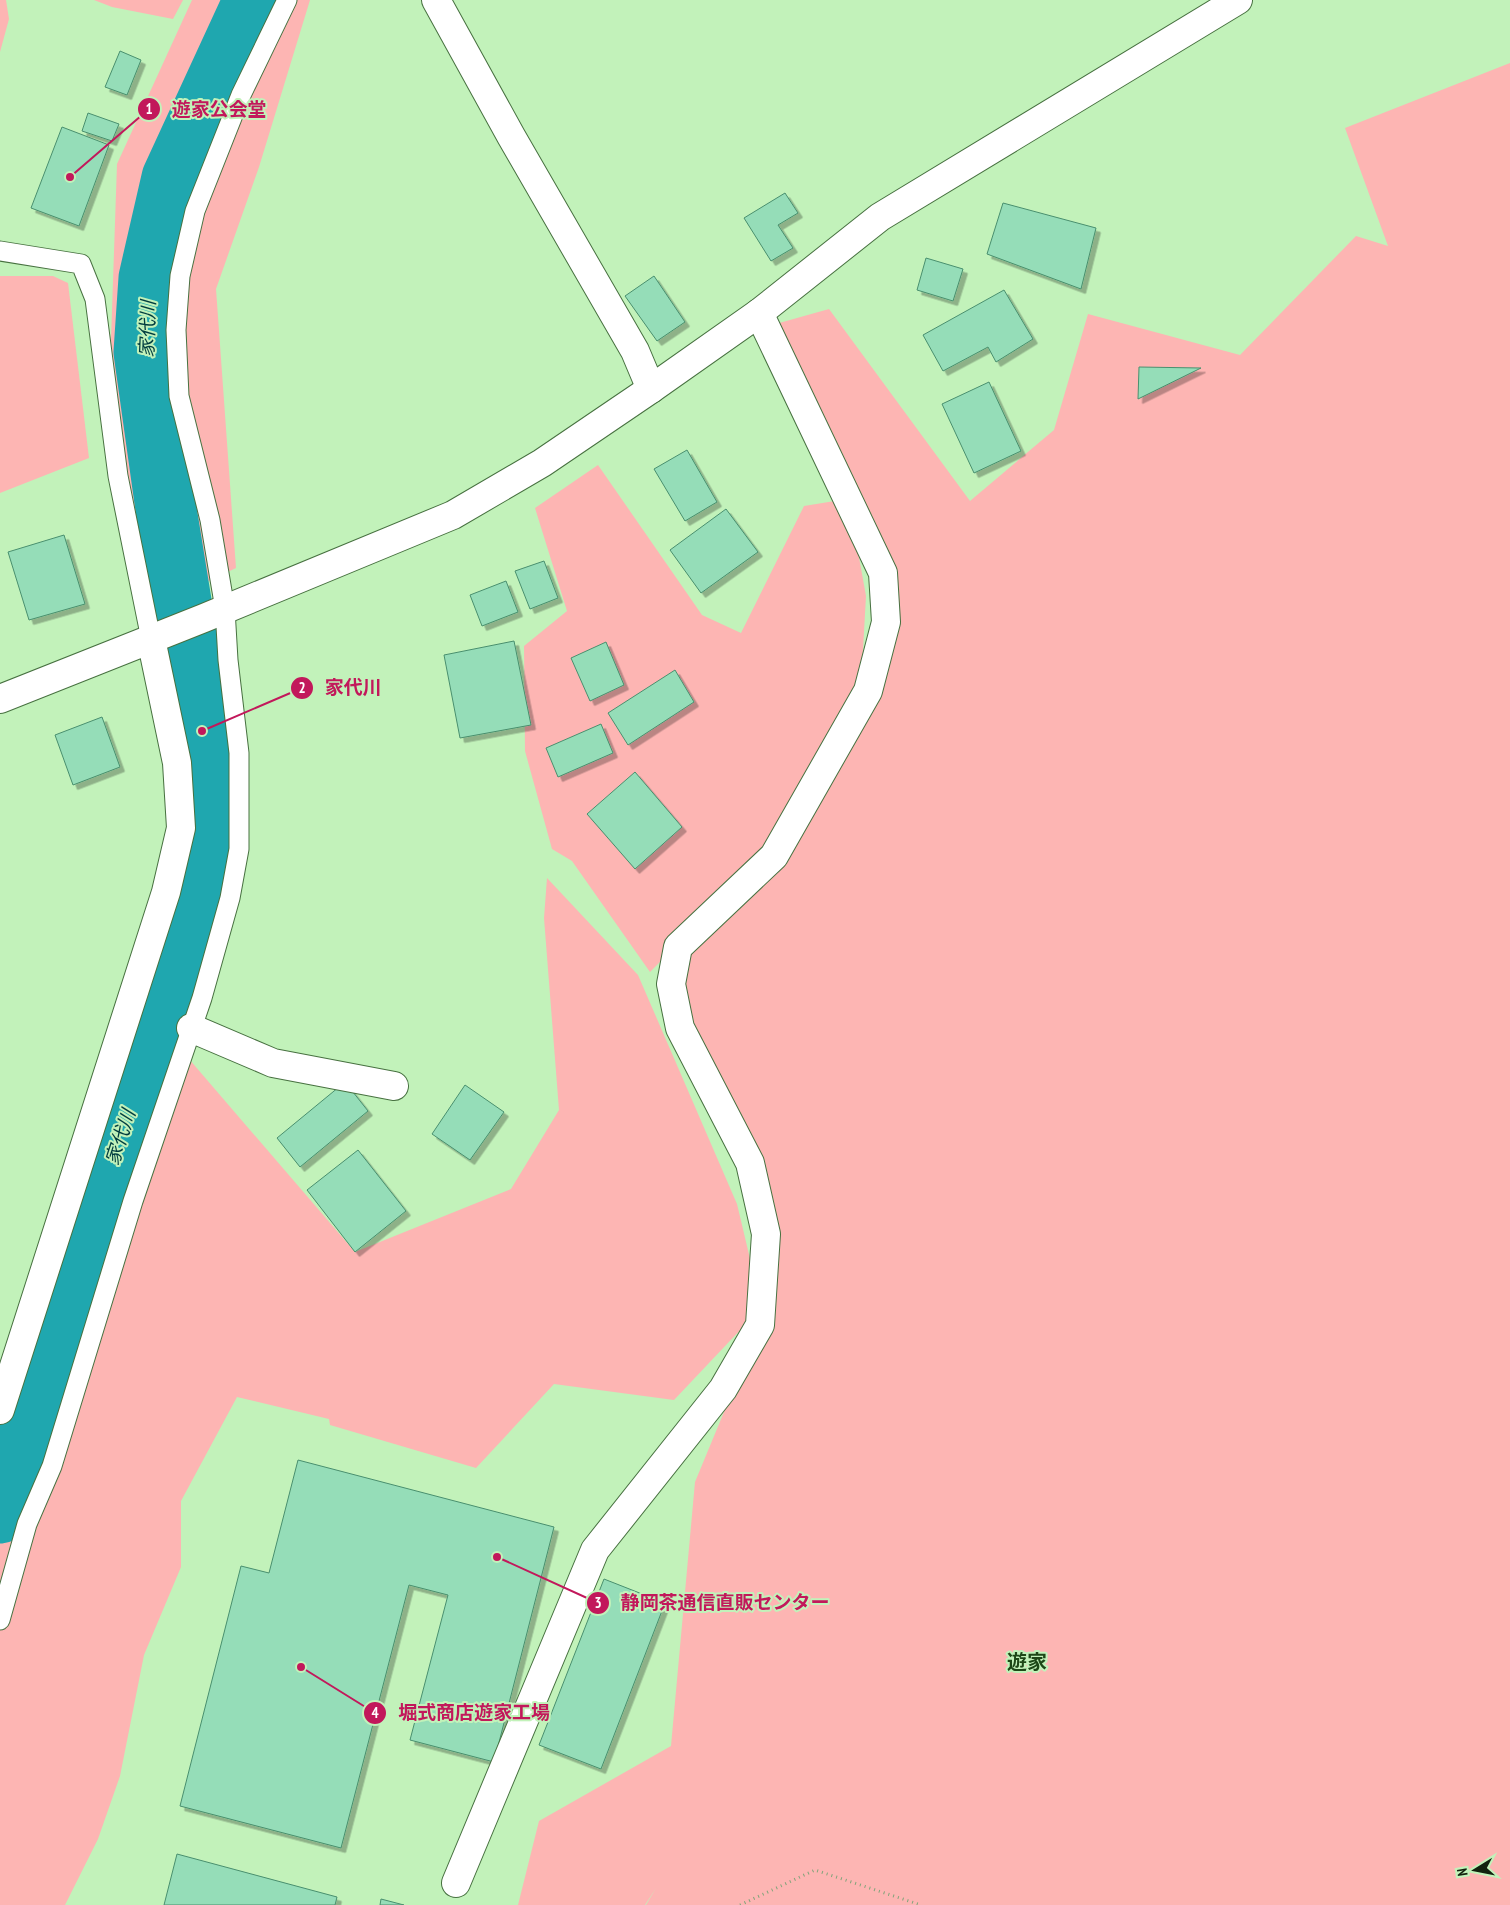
<svg xmlns="http://www.w3.org/2000/svg" width="1510" height="1905" viewBox="0 0 1510 1905" font-family="'PT Sans Narrow','Noto Sans JP',sans-serif">
<style>
.green{fill:#fdb5b3;fill-rule:evenodd}
.lines{fill:none;stroke-linecap:round;stroke-linejoin:round}
.river{stroke:#1fa7af;stroke-width:61}
.building{fill:#95ddb8;stroke:#498f6e;filter:url(#shadow)}
.service-casing{stroke:#477140;stroke-width:21}
.minor-casing{stroke:#477140;stroke-width:30}
.path{stroke:#80a47a;stroke-width:3;stroke-dasharray:1 4;stroke-linecap:butt}
.service{stroke:#fff;stroke-width:19}
.minor{stroke:#fff;stroke-width:28}
.labels{text-anchor:middle;stroke-width:4;stroke-linejoin:round;paint-order:stroke}
.water-label{font-size:19px;font-style:italic;fill:#003c3f;stroke:#c2f2ba}
.quarter-label{font-size:20px;font-weight:bold;fill:#1d4717;stroke:#c2f2ba}
.leader{fill:none;stroke:#c2185b;stroke-width:2}
.callout-dot{fill:#c2185b;stroke:#c2f2ba;stroke-width:2}
.mark-label{font-size:15px;text-anchor:middle;font-weight:bold;fill:#fff}
.callout-label{font-size:19px;text-anchor:middle;font-weight:bold;fill:#c2185b;stroke:#c2f2ba;stroke-width:4;stroke-linejoin:round;paint-order:stroke}
</style>
<defs>
<filter id="shadow"><feDropShadow dx="4.5" dy="4.5" stdDeviation="0" flood-color="#0004"/></filter>
</defs>
<rect width="100%" height="100%" fill="#c2f2ba"/>
<g class="green">
<polygon points="0,0 6,0 9,19 0,52"/>
<polygon points="94,0 183,0 173,19 112,7"/>
<polygon points="192,0 310,0 259,167 216,289 236,568 152,608 118,476 111,340 117,164"/>
<path d="M 1510,63 L 1510,1905 L 646,1905 L 656,1888 L 645,1905 L 518,1905 L 539,1821 L 671,1746 L 695,1482 L 760,1325 L 761,1308 L 674,1400 L 554,1384 L 476,1468 L 330,1425 L 329,1419 L 237,1397 L 181,1501 L 181,1567 L 144,1655 L 120,1776 L 98,1839 L 65,1905 L 0,1905 L 0,1614 L 183,1052 L 355,1252 L 511,1189 L 559,1110 L 544,918 L 547,878 L 638,975 L 737,1204 L 761,1305 L 766,1234 L 671,984 L 678,947 L 749,872 L 650,972 L 572,861 L 552,849 L 525,751 L 524,646 L 567,611 L 535,508 L 598,465 L 702,615 L 741,633 L 804,506 L 847,499 L 765,327 L 829,309 L 970,501 L 1054,430 L 1088,314 L 1240,355 L 1356,236 L 1388,246 L 1345,128 ZM 849,502 L 886,622 L 860,703 L 866,596 Z"/>
<polygon points="0,276 53,276 68,283 89,458 0,493"/>
<polygon points="215,655 227,832 204,956 178,1030 147,1140 0,1609 0,1425 186,831 160,663"/>
</g>
<g class="lines">
<polyline class="river" points="0,1513 90,1240 193,910 210,824 202,731 166,509 144,352 149,278 172,178 254,0"/>
</g>
<g class="building">
<polygon points="120,51 141,60 127,95 105,87"/>
<polygon points="88,113 119,124 112,141 82,131"/>
<polygon points="62,127 109,145 79,226 31,208"/>
<polygon points="785,193 798,213 778,225 793,248 771,261 744,218"/>
<polygon points="1003,203 1096,228 1081,289 987,254"/>
<polygon points="926,258 963,269 953,301 917,290"/>
<polygon points="654,276 685,322 657,341 625,296"/>
<polygon points="1004,290 1033,339 996,362 988,347 943,371 923,335"/>
<polygon points="1139,367 1201,368 1138,399"/>
<polygon points="989,382 1021,451 974,473 942,404"/>
<polygon points="687,450 717,502 685,521 654,469"/>
<polygon points="726,509 758,552 701,593 670,550"/>
<polygon points="64,535 85,604 29,620 8,552"/>
<polygon points="544,561 558,598 530,609 515,571"/>
<polygon points="506,581 518,612 482,626 470,595"/>
<polygon points="514,641 531,725 460,738 444,655"/>
<polygon points="606,642 624,685 590,701 571,658"/>
<polygon points="675,670 694,702 628,745 608,713"/>
<polygon points="102,717 120,767 73,785 55,735"/>
<polygon points="601,724 613,753 558,777 546,748"/>
<polygon points="635,772 682,827 635,869 587,814"/>
<polygon points="345,1082 368,1111 300,1167 277,1138"/>
<polygon points="465,1085 504,1112 470,1160 432,1134"/>
<polygon points="358,1150 406,1211 355,1252 307,1190"/>
<polygon points="298,1460 554,1527 494,1762 410,1740 448,1595 409,1585 341,1848 180,1806 241,1566 269,1573"/>
<polygon points="604,1579 665,1603 601,1769 539,1745"/>
<polygon points="177,1854 337,1897 335,1905 164,1905"/>
<polygon points="381,1899 404,1905 380,1905"/>
</g>
<g class="lines">
<defs>
<g id="service">
<polyline points="0,251 81,264 95,299 118,476 151,639"/>
<polyline points="0,1620 27,1524 52,1466 133,1201 202,998 230,898 239,849 239,753 228,660 225,609 210,520 179,396 176,330 180,276 195,211 241,95 287,0"/>
</g>
<g id="minor">
<polyline points="436,0 511,136 635,351 651,389"/>
<polyline points="0,699 204,618 453,515 542,463 651,389 759,313 880,217 1238,0"/>
<polyline points="191,1028 273,1063 394,1086"/>
<polyline points="0,1410 166,892 181,828 177,763 151,639"/>
<polyline points="456,1883 595,1550 723,1389 760,1325 766,1234 750,1163 680,1028 671,984 678,947 774,856 868,691 886,622 883,573 759,313"/>
</g>
</defs>
<use href="#service" class="service-casing"/>
<use href="#minor" class="minor-casing"/>
<polyline class="path" points="740,1905 815,1870 921,1905"/>
<use href="#service" class="service"/>
<use href="#minor" class="minor"/>
</g>
<g class="labels">
<g class="water-label">
<text transform="translate(147 329) rotate(-88)" y="7">家代川</text>
<text transform="translate(120 1137) rotate(-72)" y="7">家代川</text>
</g>
<g class="quarter-label">
<text x="1027" y="1669">遊家</text>
</g>
</g>
<path class="leader" d="M70 177L149 109M202 731L302 688M497 1557L598 1603M301 1667L375 1713"/>
<g class="callout-dot">
<circle cx="70" cy="177" r="5"/>
<circle cx="202" cy="731" r="5"/>
<circle cx="497" cy="1557" r="5"/>
<circle cx="301" cy="1667" r="5"/>
<circle cx="149" cy="109" r="12"/>
<circle cx="302" cy="688" r="12"/>
<circle cx="598" cy="1603" r="12"/>
<circle cx="375" cy="1713" r="12"/>
</g>
<g class="mark-label">
<text x="149" y="114">1</text>
<text x="302" y="693">2</text>
<text x="598" y="1608">3</text>
<text x="375" y="1718">4</text>
</g>
<g class="callout-label">
<text x="219" y="116">遊家公会堂</text>
<text x="353" y="694">家代川</text>
<text x="725" y="1609">静岡茶通信直販センター</text>
<text x="474" y="1719">堀式商店遊家工場</text>
</g>
<g transform="translate(1475 1870) rotate(260)" stroke="#c2f2ba" stroke-width="4" paint-order="stroke">
<path d="M0-4L9 19L0 12L-9 19Z" fill="#11220e"/>
<text y="-8" font-size="14" font-weight="bold" text-anchor="middle" fill="#11220e">N</text>
</g>
</svg>
